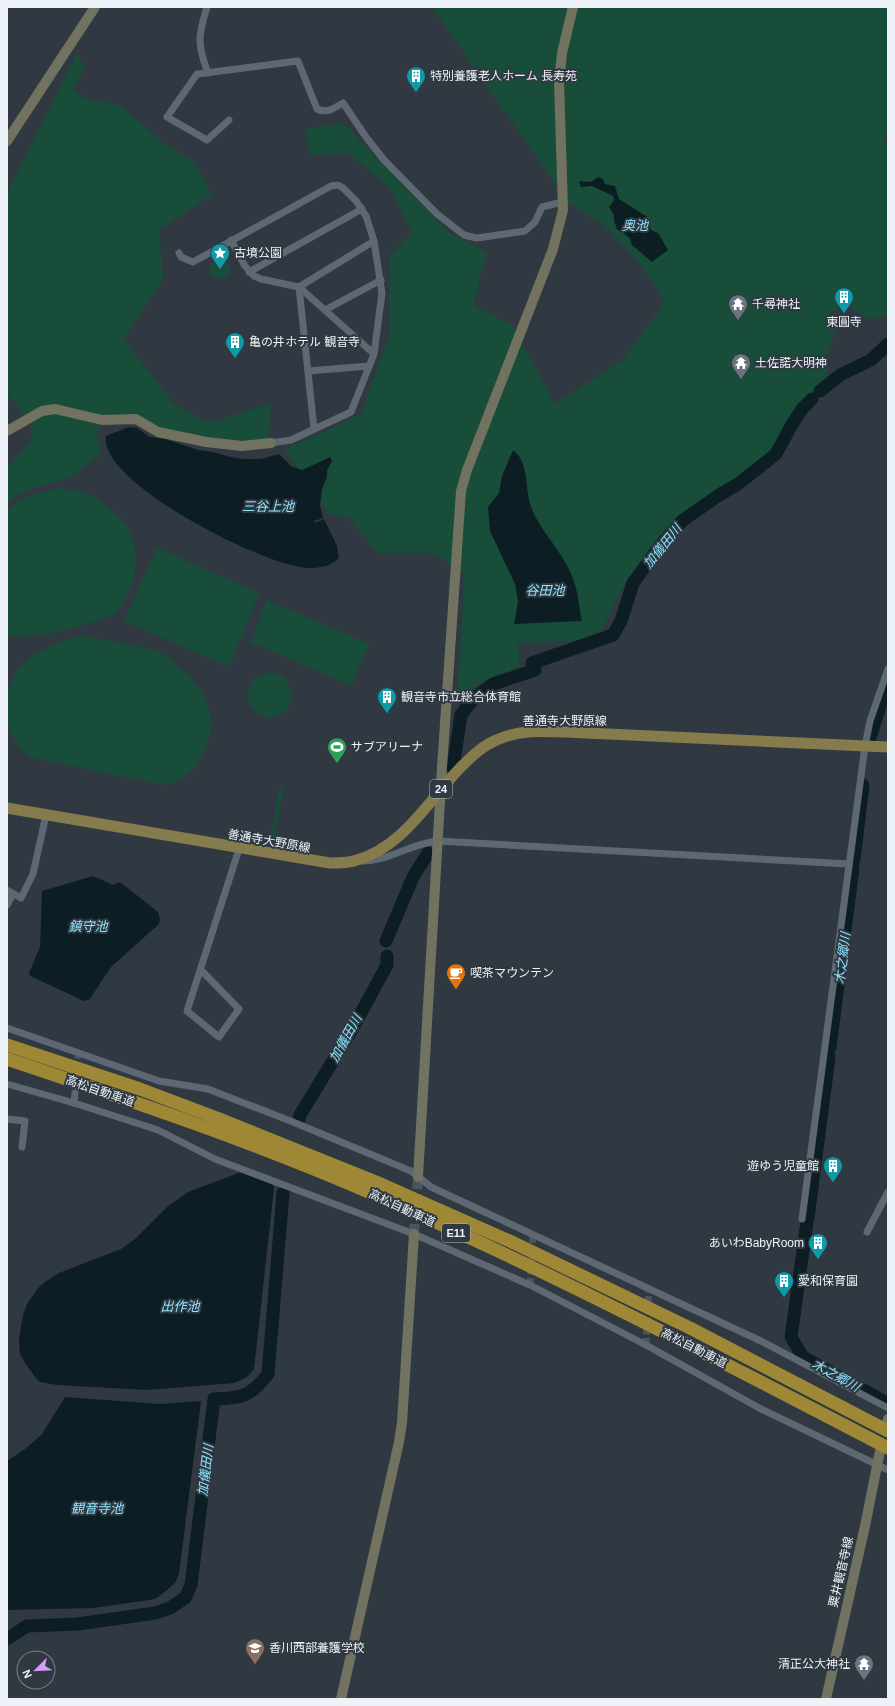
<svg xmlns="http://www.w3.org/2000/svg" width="895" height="1706" viewBox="0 0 895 1706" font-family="Helvetica,'Noto Sans JP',sans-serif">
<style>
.green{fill:#184e39}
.water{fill:#0c1e23}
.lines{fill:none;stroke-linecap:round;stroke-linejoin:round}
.river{stroke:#0c1e23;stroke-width:13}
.street-tunnel{stroke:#4c555d;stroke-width:7;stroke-dasharray:7 3.5;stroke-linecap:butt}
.secondary-tunnel{stroke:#4c555d;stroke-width:10;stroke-dasharray:10 5;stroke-linecap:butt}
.street{stroke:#5e6872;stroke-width:7}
.secondary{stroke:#727260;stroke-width:10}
.primary{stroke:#857b4d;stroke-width:11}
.highway{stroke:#9f8835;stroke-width:13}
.labels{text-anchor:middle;stroke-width:4;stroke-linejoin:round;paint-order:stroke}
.shield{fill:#303942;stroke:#b4bac1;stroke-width:1}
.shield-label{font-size:11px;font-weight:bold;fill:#ecf2f7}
.poi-label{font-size:12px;fill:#ecf2f7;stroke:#303942;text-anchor:start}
.street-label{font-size:12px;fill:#ecf2f7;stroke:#303942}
.water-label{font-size:13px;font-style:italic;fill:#8be5ff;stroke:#303942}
</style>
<rect width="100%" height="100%" fill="#303942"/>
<g class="green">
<polygon points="432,7 888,7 888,132 884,142 888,146 888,316 868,319 848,305 825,316 835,334 825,357 829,379 791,420 775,447 749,471 676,520 628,577 602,629 584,640 518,643 519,666 481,682 457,697 465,573 432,553 377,553 348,516 331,516 285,450 361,414 389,337 390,256 412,232 389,187 349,153 310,155 306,129 343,123 449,233 487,252 473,306 512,325 555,404 624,359 665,301 639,262 603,224 567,202 535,154 491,93"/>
<polygon points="77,54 85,66 73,89 85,99 119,105 160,140 194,162 212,194 159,230 163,280 124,339 172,402 204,422 216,421 271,403 268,441 242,442 210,440 163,430 135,415 107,419 96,431 101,453 70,478 27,490 7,503 7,468 31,441 31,422 7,394 7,200 11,185"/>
<circle cx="220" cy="269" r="10"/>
<path d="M 60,488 C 69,489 78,491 87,494 C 98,499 118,514 125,524 C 143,550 137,590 116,612 C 109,619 75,627 64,630 C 45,635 26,639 7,634 L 7,512 C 21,495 40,492 60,488 Z"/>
<polygon points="157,548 259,593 229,667 124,621"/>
<polygon points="267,600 369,644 351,686 251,642"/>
<path d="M 83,636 C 103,639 123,643 143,648 C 148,649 156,650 161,653 C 166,655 171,660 175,664 C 208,689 223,722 200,759 C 193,772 179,783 164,785 L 29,757 C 14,744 7,729 7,709 C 7,676 21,659 51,646 C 62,641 71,637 83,636 Z"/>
<circle cx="270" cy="695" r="22"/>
<polygon points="280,788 284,789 272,848 268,847"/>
</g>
<g class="water">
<polygon points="598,177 603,179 605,184 615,186 619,199 646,216 649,222 651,230 658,233 668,250 652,262 632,245 630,238 617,229 614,221 614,215 609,207 614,200 613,196 592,186 581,187 579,181 591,182"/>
<path d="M 129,427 L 137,428 L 150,437 L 165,439 L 198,450 L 213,452 L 230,457 L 242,459 L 261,459 L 279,454 L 291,466 L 302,470 L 330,457 L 332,461 L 327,471 L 327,477 L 322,489 L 320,505 L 323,518 L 314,521 L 315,523 L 324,519 L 337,546 L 339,558 C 331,566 321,568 309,568 C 268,568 98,483 106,436 Z"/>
<path d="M 513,450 C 529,462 525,486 530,504 C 539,531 562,550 572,576 C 578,590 579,607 582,621 L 514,624 L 518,602 L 515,584 L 490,531 L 488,507 L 499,493 L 502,476 Z"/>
<polygon points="93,876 113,885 120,882 158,912 160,919 159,924 111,967 89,1000 84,1001 30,976 29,973 40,947 42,891"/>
<polygon points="241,1172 273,1185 274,1188 254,1369 247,1377 234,1383 148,1390 57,1385 40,1382 35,1377 25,1363 20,1354 19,1340 23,1315 27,1304 38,1288 45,1282 59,1273 121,1249 135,1239 167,1207 188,1192"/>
<polygon points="65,1397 160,1404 201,1401 179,1574 175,1583 166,1591 155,1599 94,1608 7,1610 7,1461 25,1449 42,1434"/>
</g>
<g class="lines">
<g class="river">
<polyline points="820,391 840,375 871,360 888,344"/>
<polyline points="532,663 613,635 621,621 633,583 660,546 682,521 719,495 738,484 776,454 791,426 802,409 812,399"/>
<polyline points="869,741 888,680"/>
<polyline points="453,768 461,715 473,699 493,684 535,670"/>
<polyline points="854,860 863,785"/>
<polyline points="386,941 413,877 428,853"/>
<polyline points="830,1048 853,868"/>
<polyline points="299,1120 300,1115 350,1033 387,965 387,956"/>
<polyline points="808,1218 829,1057"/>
<polyline points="807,1222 791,1337 803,1357 885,1402"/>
<path d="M 7,1639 L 27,1626 L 78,1624 L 155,1613 L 170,1608 L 185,1598 L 191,1585 L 214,1399 C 242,1398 250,1397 268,1374 L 283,1193"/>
</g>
<g class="street-tunnel">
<polyline points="77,1069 78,1056"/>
<polyline points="530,1285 533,1234"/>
<polyline points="646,1345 649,1288"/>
</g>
<polyline class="secondary-tunnel" points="414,1234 418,1177"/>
<g class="street">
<path d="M 207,7 C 198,36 197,44 208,73"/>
<path d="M 229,120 L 207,140 L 167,117 L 197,74 L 298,61 L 317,109 C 327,114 334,108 343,103 L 366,137 L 384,160 L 437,214 L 464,235 L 477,238 L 525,231 L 535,222 L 542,207 L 562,202"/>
<polyline points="231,240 245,266 254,276 261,279 299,287 374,354"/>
<polyline points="179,253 181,257 193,262 331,186 338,185 343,188 356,201 366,216 374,241 382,293 374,354 351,412 291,440 271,443"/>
<polyline points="249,272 362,209"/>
<polyline points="325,310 381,280"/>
<polyline points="308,371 369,366"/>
<polyline points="314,429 299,287 374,241"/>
<path d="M 361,861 C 388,862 411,843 438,841 L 849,864"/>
<polyline points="7,890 21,898 33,874 46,815"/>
<polyline points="7,905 13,894"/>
<polyline points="201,970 239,1009 219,1037 187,1011 239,849"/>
<polyline points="7,1028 159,1081 208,1089 293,1122 411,1171 431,1187 763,1342 888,1408"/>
<polyline points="7,1084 74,1103 158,1130 215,1159 414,1234 530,1285 646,1345 761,1409 888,1470"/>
<polyline points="74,1103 75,1093"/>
<polyline points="7,1119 25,1121 22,1147"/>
<polyline points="802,1219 865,746 870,721 888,669"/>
<polyline points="867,1232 888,1192"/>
</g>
<g class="secondary">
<polyline points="7,141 95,7"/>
<polyline points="7,431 42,411 55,409 102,420 136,419 158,432 206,442 242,446 271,443"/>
<polyline points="418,1177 442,767 461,491 467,470 553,249 563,210 559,82 562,53 573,7"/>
<polyline points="887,1422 888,1419"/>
<polyline points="341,1699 399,1442 402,1423 414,1234"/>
<polyline points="826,1699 865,1526 880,1451"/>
</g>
<path class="primary" d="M 7,808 L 330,863 C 339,863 349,863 357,860 C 403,847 429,800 460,768 C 472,756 483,745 499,739 C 520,730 542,731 565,732 L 888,747"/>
<g class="highway">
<polyline points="7,1045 140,1089 222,1120 376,1182 514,1243 690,1328 888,1431"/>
<path d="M 7,1059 C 129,1100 252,1141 371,1193 C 547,1270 717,1359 888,1448"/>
</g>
</g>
<defs>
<symbol id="building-pin" viewBox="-11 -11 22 30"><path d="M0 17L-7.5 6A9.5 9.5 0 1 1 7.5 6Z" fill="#0f9aa8" stroke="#303942"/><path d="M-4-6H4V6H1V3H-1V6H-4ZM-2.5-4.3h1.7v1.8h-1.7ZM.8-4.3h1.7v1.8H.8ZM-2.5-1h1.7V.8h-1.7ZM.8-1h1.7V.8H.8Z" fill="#fff"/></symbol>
<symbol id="sight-pin" viewBox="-11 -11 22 30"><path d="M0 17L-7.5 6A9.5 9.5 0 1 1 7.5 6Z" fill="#0f9aa8" stroke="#303942"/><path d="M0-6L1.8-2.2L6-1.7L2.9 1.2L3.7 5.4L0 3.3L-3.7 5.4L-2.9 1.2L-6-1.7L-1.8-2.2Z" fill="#fff"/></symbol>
<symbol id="temple-pin" viewBox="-11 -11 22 30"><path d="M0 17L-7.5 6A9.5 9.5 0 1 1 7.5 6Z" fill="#6b7280" stroke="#303942"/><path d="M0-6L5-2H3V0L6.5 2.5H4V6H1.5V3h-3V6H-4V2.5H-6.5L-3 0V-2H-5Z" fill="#fff"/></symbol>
<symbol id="stadium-pin" viewBox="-11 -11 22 30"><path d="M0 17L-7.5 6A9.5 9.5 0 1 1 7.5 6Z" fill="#2e9e5b" stroke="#303942"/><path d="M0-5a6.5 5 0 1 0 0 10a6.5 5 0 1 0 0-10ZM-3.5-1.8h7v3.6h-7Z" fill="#fff"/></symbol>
<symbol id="cafe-pin" viewBox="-11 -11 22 30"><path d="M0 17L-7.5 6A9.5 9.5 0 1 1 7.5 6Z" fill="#e8710a" stroke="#303942"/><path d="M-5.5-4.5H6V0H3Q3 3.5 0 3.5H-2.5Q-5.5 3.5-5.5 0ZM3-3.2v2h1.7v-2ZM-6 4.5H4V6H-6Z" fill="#fff"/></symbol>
<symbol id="school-pin" viewBox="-11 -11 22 30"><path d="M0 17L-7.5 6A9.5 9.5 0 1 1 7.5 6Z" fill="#8d6e63" stroke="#303942"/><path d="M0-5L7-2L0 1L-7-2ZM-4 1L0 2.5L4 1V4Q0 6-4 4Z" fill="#fff"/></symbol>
</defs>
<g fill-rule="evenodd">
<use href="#building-pin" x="405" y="65" width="22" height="30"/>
<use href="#sight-pin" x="209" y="242" width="22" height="30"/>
<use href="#building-pin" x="833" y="286" width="22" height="30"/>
<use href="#temple-pin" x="727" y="293" width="22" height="30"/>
<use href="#building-pin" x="224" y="331" width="22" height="30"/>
<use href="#temple-pin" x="730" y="352" width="22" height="30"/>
<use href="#building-pin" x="376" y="686" width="22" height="30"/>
<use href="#stadium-pin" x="326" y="736" width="22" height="30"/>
<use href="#cafe-pin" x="445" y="962" width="22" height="30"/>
<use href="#building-pin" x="822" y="1155" width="22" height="30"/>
<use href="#building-pin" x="807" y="1232" width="22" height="30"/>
<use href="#building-pin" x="773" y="1270" width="22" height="30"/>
<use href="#school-pin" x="244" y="1637" width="22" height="30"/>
<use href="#temple-pin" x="853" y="1653" width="22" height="30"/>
</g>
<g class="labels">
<g class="shield">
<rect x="430" y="780" width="22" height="18" rx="3"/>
<rect x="442" y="1224" width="28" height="18" rx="3"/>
</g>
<g class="shield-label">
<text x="441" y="793">24</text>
<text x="456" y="1237">E11</text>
</g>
<g class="poi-label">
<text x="430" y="80">特別養護老人ホーム 長寿苑</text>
<text x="234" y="257">古墳公園</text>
<text x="752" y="308">千尋神社</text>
<text x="844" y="326" text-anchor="middle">東圓寺</text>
<text x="249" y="346">亀の井ホテル 観音寺</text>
<text x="755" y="367">土佐諾大明神</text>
<text x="401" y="701">観音寺市立総合体育館</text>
<text x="351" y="751">サブアリーナ</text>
<text x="470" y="977">喫茶マウンテン</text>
<text x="819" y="1170" text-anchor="end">遊ゆう児童館</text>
<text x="804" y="1247" text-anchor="end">あいわBabyRoom</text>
<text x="798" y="1285">愛和保育園</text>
<text x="269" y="1652">香川西部養護学校</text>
<text x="850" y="1668" text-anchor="end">清正公大神社</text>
</g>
<g class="street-label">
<text x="565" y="725">善通寺大野原線</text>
<text transform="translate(269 841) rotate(10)" y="4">善通寺大野原線</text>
<text transform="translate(100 1091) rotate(19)" y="4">高松自動車道</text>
<text transform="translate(402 1208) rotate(25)" y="4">高松自動車道</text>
<text transform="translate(694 1348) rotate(27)" y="4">高松自動車道</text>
<text transform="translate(841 1572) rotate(-77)" y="4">粟井観音寺線</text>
</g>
<g class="water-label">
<text x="635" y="230">奥池</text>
<text x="268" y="511">三谷上池</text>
<text transform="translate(662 546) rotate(-51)" y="5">加儀田川</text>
<text x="545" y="595">谷田池</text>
<text x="88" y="931">鎮守池</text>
<text transform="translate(842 958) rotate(-83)" y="5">木之郷川</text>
<text transform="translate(345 1038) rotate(-61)" y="5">加儀田川</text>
<text x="180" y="1311">出作池</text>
<text transform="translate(836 1375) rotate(29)" y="5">木之郷川</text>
<text transform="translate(205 1470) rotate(-83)" y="5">加儀田川</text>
<text x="97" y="1513">観音寺池</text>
</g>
</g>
<rect width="895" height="1706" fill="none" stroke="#ecf2f7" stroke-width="16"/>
<g transform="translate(36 1670) rotate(246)"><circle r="19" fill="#303942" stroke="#7b838a"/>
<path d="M0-3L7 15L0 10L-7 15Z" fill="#d59cfb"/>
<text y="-6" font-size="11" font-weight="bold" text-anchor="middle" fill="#ecf2f7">N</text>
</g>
</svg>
